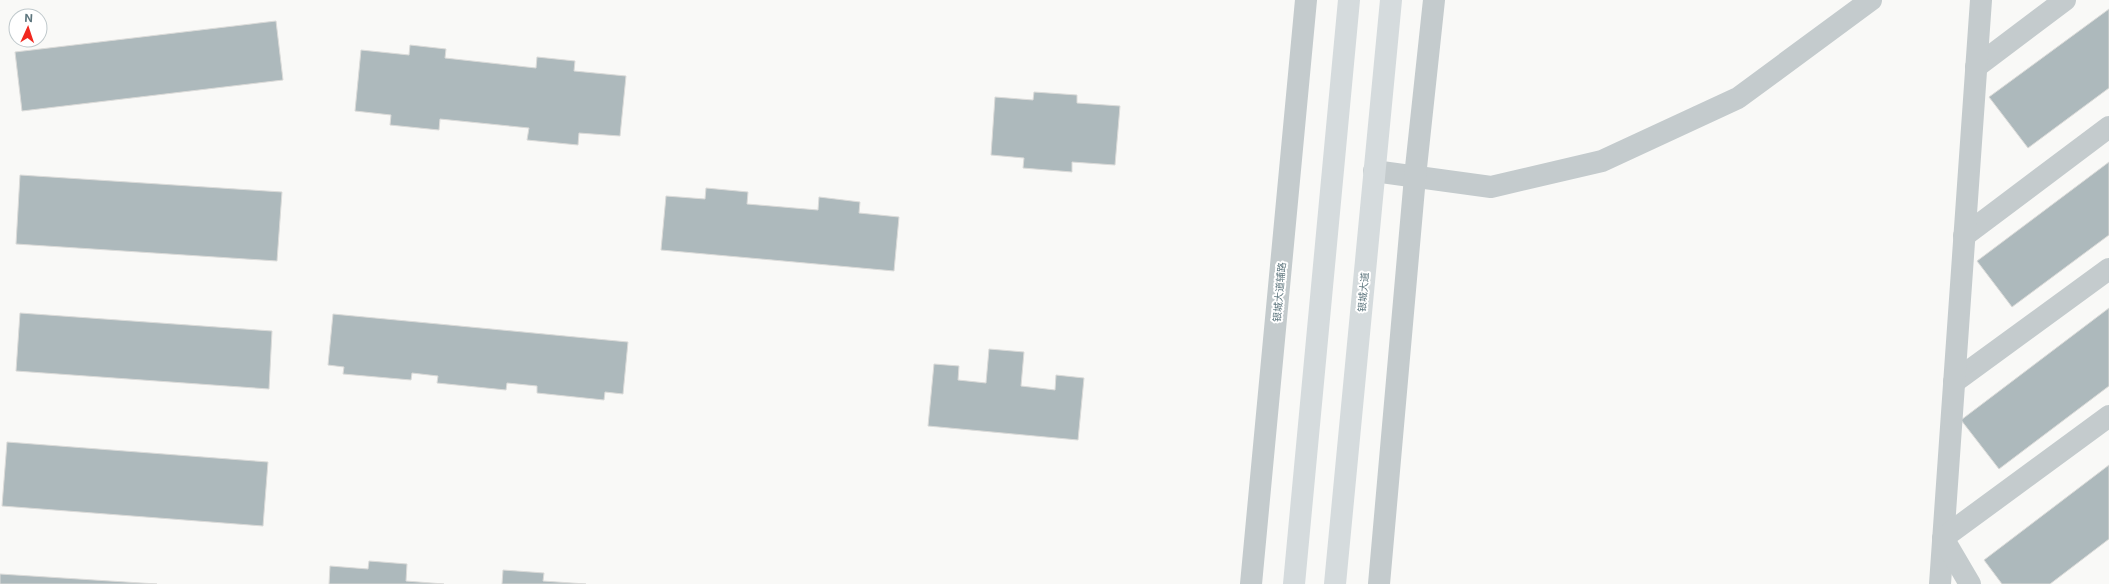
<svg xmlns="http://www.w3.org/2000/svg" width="2109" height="584" viewBox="0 0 2109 584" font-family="Inter,'Noto Sans SC',sans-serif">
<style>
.building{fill:#adb9bc;stroke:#dbdbd9}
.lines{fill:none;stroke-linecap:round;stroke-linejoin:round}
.minor{stroke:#c4cbcd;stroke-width:22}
.major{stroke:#d5dbdd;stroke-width:22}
.labels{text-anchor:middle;stroke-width:4;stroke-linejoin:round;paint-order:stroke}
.street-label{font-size:10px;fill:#5e767e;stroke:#fff}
</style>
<rect width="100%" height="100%" fill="#f9f9f7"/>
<g class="building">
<polygon points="2109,9 2109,88 2028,148 1989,97"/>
<polygon points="276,21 283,80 22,111 15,52"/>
<polygon points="410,45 446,49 445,58 536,68 537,57 575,61 574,71 626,76 620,136 579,133 578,145 527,140 529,128 440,119 439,130 390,125 391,115 355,111 361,50 409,55"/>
<polygon points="1034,92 1077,95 1077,103 1120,106 1115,165 1072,162 1072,172 1023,168 1024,158 991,155 995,97 1033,100"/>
<polygon points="2109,162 2109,235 2012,307 1977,261"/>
<polygon points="20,175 282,192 277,261 16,244"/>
<polygon points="706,188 748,192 747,204 818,210 819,197 860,202 859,213 899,217 894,271 661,250 666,196 705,199"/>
<polygon points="2109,308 2109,386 1999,469 1961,420"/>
<polygon points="20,313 272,331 269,389 16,371"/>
<polygon points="333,314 628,342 623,394 605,392 604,400 537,393 537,386 507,383 506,390 437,383 438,376 412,373 411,380 343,374 344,367 328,365"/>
<polygon points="989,349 1024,352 1021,386 1055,390 1056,375 1084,378 1078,440 928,426 934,364 959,366 958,380 986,383"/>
<polygon points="7,442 268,462 263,526 2,506"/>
<polygon points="2109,465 2109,539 2050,584 2002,584 1984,560"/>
<polygon points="369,561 407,564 406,581 444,584 329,584 330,566 368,569"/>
<polygon points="503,570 544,573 543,581 586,584 502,584"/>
<polygon points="0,574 157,584 0,584"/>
</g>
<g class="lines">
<g class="minor">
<polyline points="1976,67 2065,0"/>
<polyline points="1374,171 1491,187 1602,161 1738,98 1871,0"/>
<polyline points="1964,236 2109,127"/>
<polyline points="1954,382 2109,269"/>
<polyline points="1251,584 1306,0"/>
<polyline points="1379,584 1415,177 1434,0"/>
<polyline points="1940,584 1981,0"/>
<polyline points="1970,584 1943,538 2109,416"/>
</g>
<g class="major">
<polyline points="1294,584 1349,0"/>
<polyline points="1335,584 1391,0"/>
</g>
</g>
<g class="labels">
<g class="street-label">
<text transform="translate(1279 292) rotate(-85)" y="4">银城大道辅路</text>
<text transform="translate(1363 292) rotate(-85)" y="4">银城大道</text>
</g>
</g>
<g transform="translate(28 28) rotate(3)"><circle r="19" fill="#ffffff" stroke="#bfc8cb"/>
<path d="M0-3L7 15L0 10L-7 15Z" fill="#f1281f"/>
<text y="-6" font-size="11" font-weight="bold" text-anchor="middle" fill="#5e767e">N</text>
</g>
</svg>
